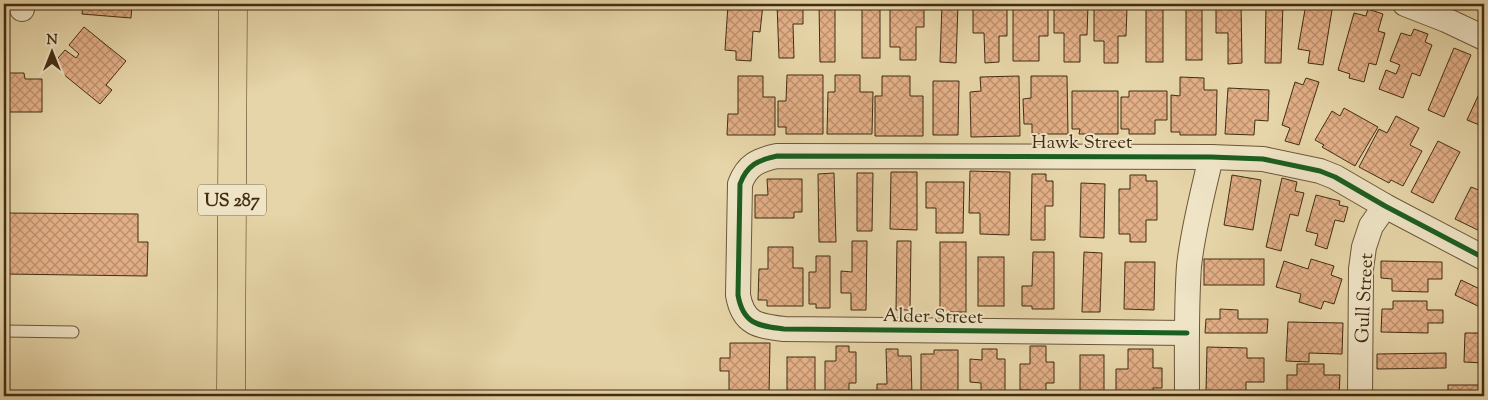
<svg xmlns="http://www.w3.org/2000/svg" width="1488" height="400" viewBox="0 0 1488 400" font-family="'Sorts Mill Goudy',serif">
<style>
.building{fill:url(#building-cross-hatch);stroke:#432d13}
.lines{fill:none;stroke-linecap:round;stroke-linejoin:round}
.service-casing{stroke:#6c5738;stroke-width:13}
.minor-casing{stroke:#6c5738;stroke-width:26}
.primary-casing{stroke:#432d13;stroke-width:29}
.service{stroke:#efe4c6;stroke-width:11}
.minor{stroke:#efe4c6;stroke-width:24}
.primary{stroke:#e6d5a8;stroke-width:28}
.cycleway-casing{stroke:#efe4c6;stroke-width:8}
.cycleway{stroke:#1b5e20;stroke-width:5}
.labels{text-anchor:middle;stroke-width:4;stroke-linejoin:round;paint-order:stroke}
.shield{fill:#efe4c6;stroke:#776449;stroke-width:1}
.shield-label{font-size:18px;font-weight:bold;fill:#432d13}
.street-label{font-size:19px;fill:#432d13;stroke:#efe4c6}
</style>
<defs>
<pattern id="building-cross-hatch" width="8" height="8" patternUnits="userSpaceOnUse" patternTransform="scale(1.25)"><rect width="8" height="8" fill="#e3af87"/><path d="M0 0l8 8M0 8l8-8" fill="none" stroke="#ba8f6d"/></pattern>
</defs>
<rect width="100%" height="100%" fill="#e6d5a8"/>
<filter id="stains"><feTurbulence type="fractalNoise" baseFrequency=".004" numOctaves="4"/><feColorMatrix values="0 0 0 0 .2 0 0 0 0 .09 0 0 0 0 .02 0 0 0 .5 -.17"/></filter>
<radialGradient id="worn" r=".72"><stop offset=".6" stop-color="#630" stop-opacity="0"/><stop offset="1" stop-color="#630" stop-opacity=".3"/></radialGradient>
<g class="building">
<polygon points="83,4 132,4 131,18 82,14"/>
<polygon points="728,4 763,4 760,32 753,31 751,61 736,60 736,51 725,50"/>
<polygon points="777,4 803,4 803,24 793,24 794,58 779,58"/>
<polygon points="819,4 835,4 835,62 820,62"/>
<rect x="862" y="4" width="18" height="54"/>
<polygon points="890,4 924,4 924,27 916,27 916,60 900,60 900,47 890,47"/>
<polygon points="942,4 958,4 956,63 940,62"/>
<polygon points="973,4 1007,4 1007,36 999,36 999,62 985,63 984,33 973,33"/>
<polygon points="1013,4 1048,4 1048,36 1039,36 1039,61 1013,61"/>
<polygon points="1054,4 1088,5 1087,35 1080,35 1080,62 1064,62 1064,33 1054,33"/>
<polygon points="1104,4 1118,4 1118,8 1127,8 1126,36 1118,36 1118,63 1104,63 1104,41 1094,41 1094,6 1104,6"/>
<rect x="1146" y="4" width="17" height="58"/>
<rect x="1186" y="4" width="16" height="56"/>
<polygon points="1216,4 1241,4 1242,63 1228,64 1228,33 1216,33"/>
<polygon points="1266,4 1283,4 1281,63 1265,63"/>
<polygon points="1306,4 1333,4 1323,65 1308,63 1310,51 1298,49"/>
<polygon points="1368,9 1383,14 1378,31 1385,33 1376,65 1369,63 1364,82 1349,78 1350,74 1338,70 1354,13 1366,16"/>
<polygon points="84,27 126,61 106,85 112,90 100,104 52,65 65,50 76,58 79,54 69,45"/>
<polygon points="1414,29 1428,34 1425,42 1432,45 1420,76 1412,73 1403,98 1379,89 1386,70 1396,74 1400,65 1390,61 1401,33 1411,36"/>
<polygon points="1454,48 1471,55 1444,117 1428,110"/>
<polygon points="4,73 24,73 25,79 42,79 42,112 4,112"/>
<polygon points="787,75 823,75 823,134 786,134 786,127 778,127 778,101 786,101"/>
<polygon points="835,75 860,75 860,92 873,92 872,134 827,134 828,92 835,92"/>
<polygon points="738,76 763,76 763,97 775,97 775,135 727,135 728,114 738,114"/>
<polygon points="882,76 910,76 910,96 923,96 923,136 875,136 875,96 882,96"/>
<polygon points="1019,76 1020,136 971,137 970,92 981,91 980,77"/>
<polygon points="1031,76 1067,76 1068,134 1032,134 1032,124 1024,124 1023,99 1031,98"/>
<polygon points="1180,77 1204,78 1204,90 1217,90 1216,135 1180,135 1180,132 1171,132 1171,95 1180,96"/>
<polygon points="1306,78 1319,82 1299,145 1285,141 1290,128 1282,125 1295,82 1303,85"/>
<polygon points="933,81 959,81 958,135 933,135"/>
<polygon points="1484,83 1484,121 1482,126 1467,120"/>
<polygon points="1228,88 1269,90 1268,121 1255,120 1254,135 1225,134"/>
<polygon points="1072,91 1118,91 1118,134 1079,134 1080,129 1072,129"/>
<polygon points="1129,91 1167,91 1167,120 1155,120 1155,134 1129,134 1129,129 1121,129 1121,97 1129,97"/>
<polygon points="1344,108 1378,127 1355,166 1322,147 1324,145 1315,140 1332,111 1340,116"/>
<polygon points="1396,116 1419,128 1410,145 1422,151 1403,186 1391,180 1389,183 1359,167 1379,129 1387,133"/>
<polygon points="1438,141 1460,152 1433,203 1411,192"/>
<polygon points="970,171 1010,172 1009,235 980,234 980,213 969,213"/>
<polygon points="891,172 917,172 917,230 890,229"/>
<polygon points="834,173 836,242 819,242 818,174"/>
<polygon points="857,173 873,173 872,231 857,231"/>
<polygon points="1032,174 1046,174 1046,181 1053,181 1053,206 1045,206 1045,240 1031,240"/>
<polygon points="1130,175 1146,175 1146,181 1157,181 1157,220 1146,220 1146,242 1130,242 1130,234 1119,234 1119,189 1130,189"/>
<polygon points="1232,175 1261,180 1253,230 1224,225"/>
<polygon points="1282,178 1297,182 1295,191 1304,193 1298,216 1290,214 1281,251 1266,247"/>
<polygon points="767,179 802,179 802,212 794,212 794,218 755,218 755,195 768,195"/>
<polygon points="926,182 964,182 963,233 936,233 936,208 926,208"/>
<polygon points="1081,183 1105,184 1104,238 1080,237"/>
<polygon points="1484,184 1484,233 1455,219 1471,187 1481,191"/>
<polygon points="1316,195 1340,201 1339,205 1348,207 1344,222 1335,220 1327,249 1315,245 1318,234 1306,231"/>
<polygon points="4,213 138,214 138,242 148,242 147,276 4,274"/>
<polygon points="852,241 867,241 866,310 851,310 851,293 841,293 841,271 852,272"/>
<polygon points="897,241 911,241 910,310 896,310"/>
<rect x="940" y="242" width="26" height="70"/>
<polygon points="768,247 793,247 793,268 803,268 803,306 767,306 767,300 758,300 759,269 768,269"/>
<polygon points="1033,252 1054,252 1054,309 1032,309 1032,306 1022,306 1022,286 1032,286"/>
<polygon points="1084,252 1102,253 1100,312 1082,312"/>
<polygon points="816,256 830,256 830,308 816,308 816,304 809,304 809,272 816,272"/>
<rect x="978" y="257" width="26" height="49"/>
<rect x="1204" y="259" width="60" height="26"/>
<polygon points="1311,259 1334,266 1331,275 1342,279 1334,304 1324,301 1321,309 1299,302 1301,294 1276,287 1284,261 1308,269"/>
<polygon points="1381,261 1442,262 1442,279 1428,279 1428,292 1392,291 1392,279 1381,278"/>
<polygon points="1125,262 1155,262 1154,310 1124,309"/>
<polygon points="1461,280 1484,291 1484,309 1455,295"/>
<polygon points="1393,301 1427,301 1427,310 1443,310 1443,323 1428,323 1428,333 1381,332 1382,309 1393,309"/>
<polygon points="1220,309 1238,310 1238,319 1268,319 1267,333 1205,333 1206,319 1220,319"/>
<polygon points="1288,322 1343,323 1342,354 1309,353 1309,362 1286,361"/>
<polygon points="1465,333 1484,333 1484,363 1464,362"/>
<polygon points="730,343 770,343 769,396 756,396 756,393 729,393 729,371 720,371 720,358 730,358"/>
<polygon points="836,346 849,346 849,352 856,352 856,383 849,383 849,396 825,395 825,361 836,361"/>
<polygon points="1030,346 1046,346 1046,362 1054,362 1054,383 1046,383 1046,396 1030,396 1030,390 1020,390 1020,364 1030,364"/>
<polygon points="1207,347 1247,348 1247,358 1264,358 1264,382 1246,382 1246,392 1206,392"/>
<polygon points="886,349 898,349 898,356 911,356 912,396 877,396 877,384 887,384"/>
<polygon points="982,349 997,349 997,359 1005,359 1005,391 996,391 996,396 981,396 981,383 970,382 970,359 982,360"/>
<polygon points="1128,349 1153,349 1153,368 1162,368 1162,388 1153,388 1153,391 1116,392 1116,369 1128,369"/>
<polygon points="934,350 958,350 958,396 934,396 934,392 921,392 921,354 934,354"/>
<polygon points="1446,353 1446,368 1377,369 1377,354"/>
<rect x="1080" y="355" width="24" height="41"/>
<rect x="787" y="357" width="28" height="39"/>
<polygon points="1297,364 1324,364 1324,375 1340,375 1339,396 1287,396 1287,375 1297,375"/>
<rect x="1448" y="385" width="36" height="11"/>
<polygon points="1382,391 1437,392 1437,396 1382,396"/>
</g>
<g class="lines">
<defs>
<polyline id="service" points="4,331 73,332"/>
<g id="minor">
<polyline points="22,4 22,9"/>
<polyline points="1405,4 1446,20 1484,38"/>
<path d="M 1187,333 L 784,329 C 758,326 743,324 738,295 L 740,184 C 747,165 758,160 777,156 L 1211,157 L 1263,159 L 1320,171 L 1335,177 L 1385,206 L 1484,258"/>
<path d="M 1187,396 C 1187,353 1186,309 1189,266 C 1193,229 1203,192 1211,157"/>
<polyline points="1360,396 1361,269 1364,247 1371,226 1385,206"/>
</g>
<polyline id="primary" points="231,396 233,4"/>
</defs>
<use href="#service" class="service-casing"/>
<use href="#minor" class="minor-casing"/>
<use href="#primary" class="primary-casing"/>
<use href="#service" class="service"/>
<use href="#minor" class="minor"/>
<use href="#primary" class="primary"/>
<defs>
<path id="cycleway" d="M 1187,333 L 784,329 C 758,326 743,324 738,295 L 740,184 C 747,165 758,160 777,156 L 1211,157 L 1263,159 L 1320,171 L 1335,177 L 1385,206 L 1484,258"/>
</defs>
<use href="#cycleway" class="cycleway-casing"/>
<use href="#cycleway" class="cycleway"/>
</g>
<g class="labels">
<rect class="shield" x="198" y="184.5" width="68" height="31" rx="4"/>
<g class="shield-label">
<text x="232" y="206">US 287</text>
</g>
<g class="street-label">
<text x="1082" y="148">Hawk Street</text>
<text transform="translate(1363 298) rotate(-87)" y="7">Gull Street</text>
<text transform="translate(933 315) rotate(1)" y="7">Alder Street</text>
</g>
</g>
<rect width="1488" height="400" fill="none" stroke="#e6d5a8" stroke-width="20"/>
<rect x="5" y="5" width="1478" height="390" fill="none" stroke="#432d13" stroke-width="2.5"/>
<rect x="10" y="10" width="1468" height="380" fill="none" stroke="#432d13"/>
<g transform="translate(52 52)" stroke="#efe4c6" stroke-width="4" paint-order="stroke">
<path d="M0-4L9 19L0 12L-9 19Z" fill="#432d13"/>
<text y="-8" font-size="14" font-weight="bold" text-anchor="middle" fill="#432d13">N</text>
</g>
<rect width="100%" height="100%" filter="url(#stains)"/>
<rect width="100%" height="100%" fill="url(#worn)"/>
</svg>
